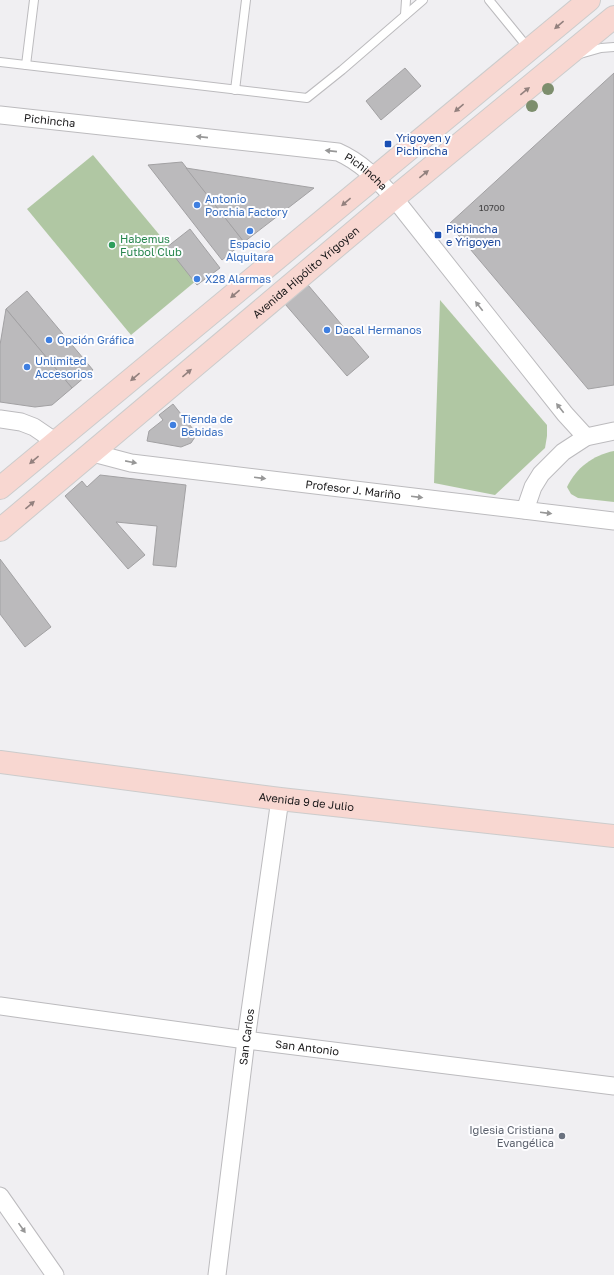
<svg xmlns="http://www.w3.org/2000/svg" width="614" height="1275" viewBox="0 0 614 1275" font-family="'Golos Text',sans-serif">
<style>
.green{fill:#b0c7a3}
.building{fill:#bbbabc;stroke:#a2a1a3}
.lines{fill:none;stroke-linecap:round;stroke-linejoin:round}
.lane-casing{stroke:#bcbbbe;stroke-width:10}
.street-casing{stroke:#bcbbbe;stroke-width:19}
.primary-casing{stroke:#ccc;stroke-width:24}
.lane{stroke:#fff;stroke-width:8}
.street{stroke:#fff;stroke-width:17}
.primary{stroke:#f8d7d1;stroke-width:22}
.tree{fill:#7d8e6d}
.oneway{fill:#93817e}
.oneway2{fill:#979797}
.transit-dot{fill:#1a4fb4;stroke:#fdfdff;stroke-width:1.5}
.shop-dot{fill:#3f7fe0;stroke:#fdfdff;stroke-width:1.5}
.leisure-dot{fill:#2e9e5b;stroke:#fdfdff;stroke-width:1.5}
.worship-dot{fill:#6b7280;stroke:#fdfdff;stroke-width:1.5}
.labels{text-anchor:middle;stroke-width:4;stroke-linejoin:round;paint-order:stroke}
.number-label{font-size:9px;fill:#414041}
.street-label{font-size:11px;fill:#181718;stroke:#fdfdff}
.transit-label{font-size:11px;fill:#164399;stroke:#fdfdff;text-anchor:start}
.shop-label{font-size:11px;fill:#366cbe;stroke:#fdfdff;text-anchor:start}
.leisure-label{font-size:11px;fill:#27864d;stroke:#fdfdff;text-anchor:start}
.worship-label{font-size:11px;fill:#5b616d;stroke:#fdfdff;text-anchor:end}
</style>
<rect width="100%" height="100%" fill="#f0eff2"/>
<g class="green">
<polygon points="93,155 197,280 131,335 27,209"/>
<polygon points="440,300 547,425 547,436 545,448 495,495 434,483"/>
<path d="M 614,451 L 614,502 L 578,498 L 571,494 L 567,487 C 576,468 593,455 614,451 Z"/>
</g>
<g class="building">
<polygon points="405,68 421,86 381,120 366,101"/>
<polygon points="614,73 614,385 588,389 449,224"/>
<polygon points="182,162 244,242 222,260 148,165"/>
<polygon points="186,168 314,188 244,242"/>
<polygon points="190,229 220,268 197,285 167,247"/>
<polygon points="308,285 369,357 347,376 285,304"/>
<polygon points="27,291 93,370 72,388 6,309"/>
<polygon points="6,309 72,388 52,405 35,407 0,402 0,345"/>
<polygon points="173,404 197,434 191,443 181,447 147,441 149,431 163,420 159,415"/>
<polygon points="100,475 186,485 176,567 153,565 157,526 116,522 145,555 128,569 65,496 82,481 87,487"/>
<polygon points="0,559 51,627 25,647 0,614"/>
</g>
<g class="lines">
<defs>
<g id="lane">
<polyline points="489,0 529,49"/>
<polyline points="405,15 406,0"/>
<polyline points="580,54 601,48 614,47"/>
<polyline points="0,62 307,98 342,70 423,0"/>
<polyline points="26,65 34,0"/>
<polyline points="235,90 246,0"/>
</g>
<g id="street">
<path id="s1" d="M 0,115 L 338,152 C 361,162 377,179 394,198 L 565,414 L 586,437"/>
<polyline points="0,419 21,422 34,427 56,442"/>
<path id="s2" d="M 93,453 L 131,463 L 614,521"/>
<polyline points="525,510 533,487 541,474 563,452 586,437 614,431"/>
<path id="s3" d="M 0,1006 L 246,1040 L 614,1086"/>
<polyline points="0,1196 55,1275"/>
<path id="s4" d="M 217,1275 L 246,1040 L 280,799"/>
</g>
<g id="primary">
<polyline points="0,488 589,0"/>
<path id="s5" d="M 0,530 L 394,198 L 614,17"/>
<path id="s6" d="M 0,762 L 280,799 L 614,836"/>
</g>
</defs>
<use href="#lane" class="lane-casing"/>
<use href="#street" class="street-casing"/>
<use href="#primary" class="primary-casing"/>
<use href="#lane" class="lane"/>
<use href="#street" class="street"/>
<use href="#primary" class="primary"/>
</g>
<g class="tree">
<circle cx="548" cy="89" r="6"/>
<circle cx="532" cy="106" r="6"/>
</g>
<defs><path id="oneway-solid" d="M-6-.8H1V-3.2L6.5 0L1 3.2V.8H-6Z"/></defs>
<g class="oneway">
<use href="#oneway-solid" transform="translate(559 25) rotate(140)"/>
<use href="#oneway-solid" transform="translate(525 91) rotate(-39)"/>
<use href="#oneway-solid" transform="translate(459 108) rotate(140)"/>
<use href="#oneway-solid" transform="translate(424 174) rotate(-39)"/>
<use href="#oneway-solid" transform="translate(346 202) rotate(140)"/>
<use href="#oneway-solid" transform="translate(235 294) rotate(140)"/>
<use href="#oneway-solid" transform="translate(187 373) rotate(-40)"/>
<use href="#oneway-solid" transform="translate(135 377) rotate(140)"/>
<use href="#oneway-solid" transform="translate(34 460) rotate(140)"/>
<use href="#oneway-solid" transform="translate(30 505) rotate(-40)"/>
</g>
<g class="oneway2">
<use href="#oneway-solid" transform="translate(202 137) rotate(-174)"/>
<use href="#oneway-solid" transform="translate(331 151) rotate(-174)"/>
<use href="#oneway-solid" transform="translate(479 306) rotate(-128)"/>
<use href="#oneway-solid" transform="translate(560 408) rotate(-128)"/>
<use href="#oneway-solid" transform="translate(131 462) rotate(11)"/>
<use href="#oneway-solid" transform="translate(260 478) rotate(7)"/>
<use href="#oneway-solid" transform="translate(417 497) rotate(7)"/>
<use href="#oneway-solid" transform="translate(546 513) rotate(7)"/>
<use href="#oneway-solid" transform="translate(22 1228) rotate(55)"/>
</g>
<g class="transit-dot">
<rect x="384" y="140" width="8" height="8" rx="2"/>
<rect x="434" y="231" width="8" height="8" rx="2"/>
</g>
<g class="shop-dot">
<circle cx="197" cy="205" r="4"/>
<circle cx="250" cy="231" r="4"/>
<circle cx="197" cy="279" r="4"/>
<circle cx="327" cy="330" r="4"/>
<circle cx="49" cy="340" r="4"/>
<circle cx="27" cy="367" r="4"/>
<circle cx="173" cy="425" r="4"/>
</g>
<circle class="leisure-dot" cx="112" cy="245" r="4"/>
<circle class="worship-dot" cx="562" cy="1136" r="4"/>
<g class="labels">
<g class="number-label">
<text x="492" y="211">10700</text>
</g>
<g class="street-label">
<text dy="4" stroke="none"><textPath href="#s1" startOffset="50">Pichincha</textPath></text>
<text dy="4" stroke="none"><textPath href="#s1" startOffset="374">Pichincha</textPath></text>
<text dy="4" stroke="none"><textPath href="#s5" startOffset="400">Avenida Hipólito Yrigoyen</textPath></text>
<text dy="4" stroke="none"><textPath href="#s2" startOffset="263">Profesor J. Mariño</textPath></text>
<text dy="4" stroke="none"><textPath href="#s6" startOffset="309">Avenida 9 de Julio</textPath></text>
<text dy="4" stroke="none"><textPath href="#s4" startOffset="240">San Carlos</textPath></text>
<text dy="4" stroke="none"><textPath href="#s3" startOffset="310">San Antonio</textPath></text>
</g>
<g class="transit-label">
<text x="396" y="142">Yrigoyen y<tspan x="396" dy="13">Pichincha</tspan></text>
<text x="446" y="233">Pichincha<tspan x="446" dy="13">e Yrigoyen</tspan></text>
</g>
<g class="shop-label">
<text x="205" y="203">Antonio<tspan x="205" dy="13">Porchia Factory</tspan></text>
<text x="250" y="248" text-anchor="middle">Espacio<tspan x="250" dy="13">Alquitara</tspan></text>
<text x="205" y="283">X28 Alarmas</text>
<text x="335" y="334">Dacal Hermanos</text>
<text x="57" y="344">Opción Gráfica</text>
<text x="35" y="365">Unlimited<tspan x="35" dy="13">Accesorios</tspan></text>
<text x="181" y="423">Tienda de<tspan x="181" dy="13">Bebidas</tspan></text>
</g>
<g class="leisure-label">
<text x="120" y="243">Habemus<tspan x="120" dy="13">Futbol Club</tspan></text>
</g>
<g class="worship-label">
<text x="554" y="1134">Iglesia Cristiana<tspan x="554" dy="13">Evangélica</tspan></text>
</g>
</g>
</svg>
